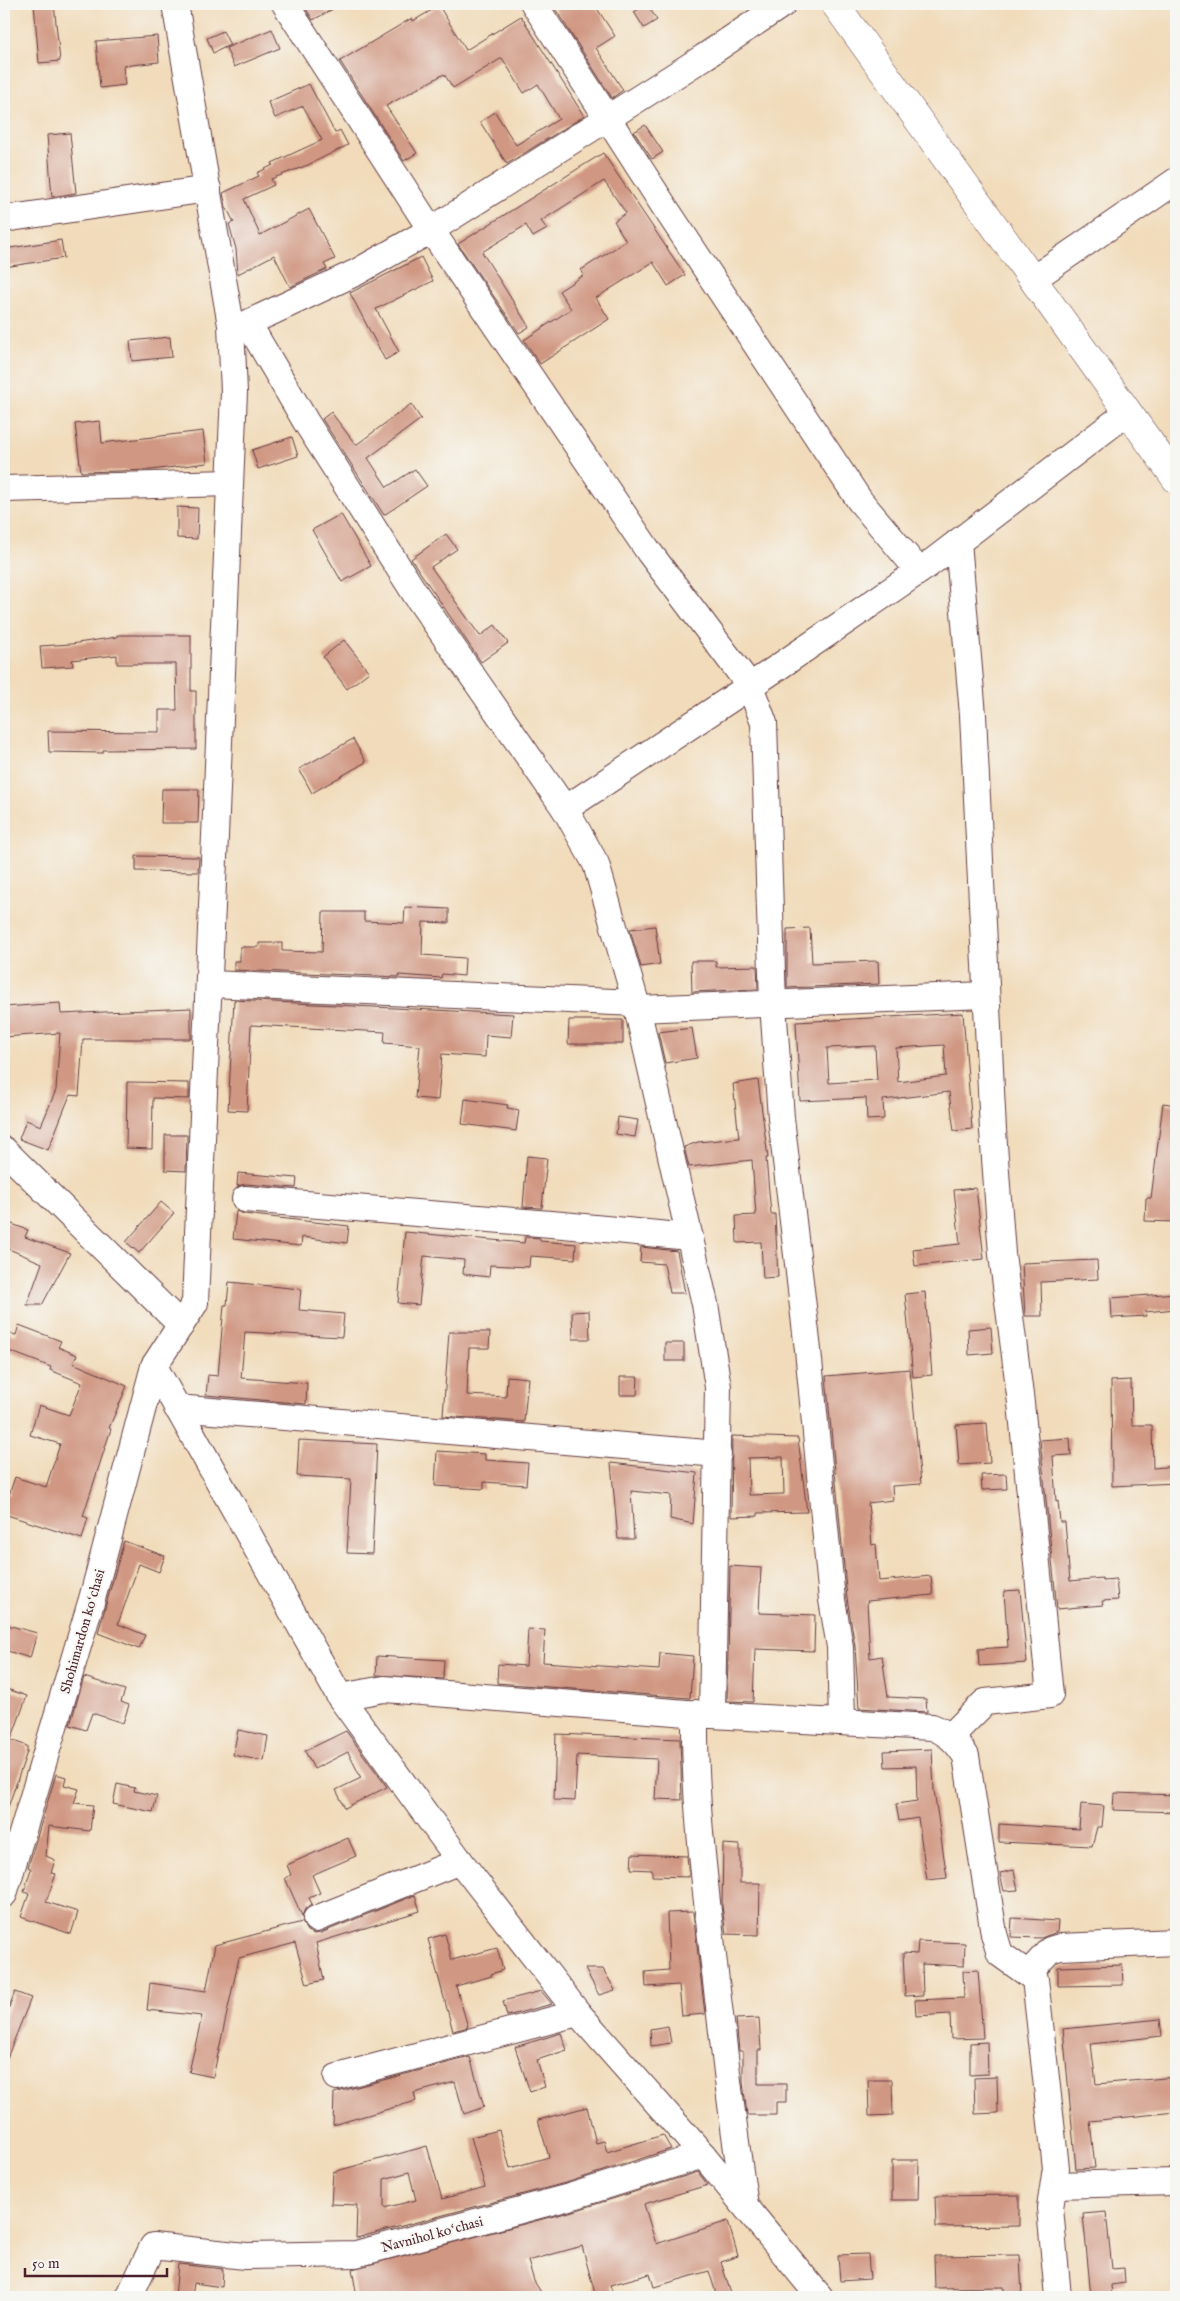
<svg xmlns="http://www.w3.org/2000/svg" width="1180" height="2301" viewBox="0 0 1180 2301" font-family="'IM FELL English',serif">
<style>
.building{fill:#d09782;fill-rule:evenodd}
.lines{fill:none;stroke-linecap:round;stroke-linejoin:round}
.minor-casing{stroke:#633b40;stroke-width:28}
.major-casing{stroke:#633b40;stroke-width:29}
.minor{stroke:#fff;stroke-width:26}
.major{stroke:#fff;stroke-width:28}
.labels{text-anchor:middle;stroke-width:4;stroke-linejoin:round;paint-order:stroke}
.street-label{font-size:14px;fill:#4a1f2b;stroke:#f6f6f2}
</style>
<rect width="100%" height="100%" fill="#f6f6f2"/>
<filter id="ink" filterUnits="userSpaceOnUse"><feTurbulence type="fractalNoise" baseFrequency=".02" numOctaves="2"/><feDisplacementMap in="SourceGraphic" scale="10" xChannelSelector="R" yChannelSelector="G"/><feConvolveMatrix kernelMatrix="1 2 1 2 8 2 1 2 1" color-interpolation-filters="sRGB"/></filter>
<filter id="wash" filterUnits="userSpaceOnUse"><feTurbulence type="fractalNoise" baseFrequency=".0096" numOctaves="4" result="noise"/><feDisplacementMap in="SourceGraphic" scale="20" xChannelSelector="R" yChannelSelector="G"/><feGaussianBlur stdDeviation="1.12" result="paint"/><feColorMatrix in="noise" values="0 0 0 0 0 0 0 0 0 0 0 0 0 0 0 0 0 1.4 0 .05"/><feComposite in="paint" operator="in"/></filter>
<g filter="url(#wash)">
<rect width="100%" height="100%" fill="#f1dbba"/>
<g id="blocks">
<g class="building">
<polygon points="34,4 54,4 60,61 39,63"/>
<polygon points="303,4 342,4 313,20"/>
<polygon points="552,4 594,4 615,36 596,48 623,90 612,98"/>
<polygon points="647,4 657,20 644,28 634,12"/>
<polygon points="439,6 466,50 521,16 584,116 507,164 480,122 495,112 516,145 559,119 538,84 524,93 502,58 453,88 444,74 386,106 417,153 404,161 340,61 412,18 413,21"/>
<polygon points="272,29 280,48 234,67 226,48"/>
<polygon points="223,31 230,45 213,53 207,38"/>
<polygon points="157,36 159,62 123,66 125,85 100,88 96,41"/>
<polygon points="309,84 335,133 340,130 348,145 308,165 271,179 274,185 244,199 260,235 309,209 335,259 324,264 327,269 290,287 274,255 238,274 236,249 229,224 234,222 226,207 223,193 259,176 257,173 273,165 272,163 322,140 303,106 275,118 268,102"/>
<polygon points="645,125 663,152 652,159 634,132"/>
<polygon points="70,133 76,193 52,197 47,135"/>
<polygon points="603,153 685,275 668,286 653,262 596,298 609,319 540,364 524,340 571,309 559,291 584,275 581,270 626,241 614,221 626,213 604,181 541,221 547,229 533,237 526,225 482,252 529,327 519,333 458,244"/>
<polygon points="61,240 64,258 4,267 4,249"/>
<polygon points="421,257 433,281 376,309 399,352 385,360 350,293"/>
<polygon points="170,337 172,357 132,361 130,341"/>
<polygon points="411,404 421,419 368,458 387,487 415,469 427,486 384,515 322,419 331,412 356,445"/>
<polygon points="100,421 102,443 203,431 207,463 151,470 81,472 75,424"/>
<polygon points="292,437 298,456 258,469 252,450"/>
<polygon points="177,507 198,508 197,539 177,538"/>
<polygon points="341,514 371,566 342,582 312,530"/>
<polygon points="446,534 457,549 431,567 480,636 495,625 508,643 481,662 411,559"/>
<polygon points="117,635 191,635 191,691 196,691 196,749 103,750 103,753 49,752 48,731 159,732 159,710 177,710 176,664 117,664 117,655 72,660 73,666 42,668 40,646 71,644 117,637"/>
<polygon points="344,640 369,672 347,689 323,657"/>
<polygon points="353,739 366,762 312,793 299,769"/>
<polygon points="162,789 199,789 198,823 161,823"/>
<polygon points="136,856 199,857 198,872 136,871"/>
<polygon points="405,907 449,909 449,923 423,922 422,955 465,958 464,976 442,974 441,978 399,975 399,977 234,970 234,961 240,961 240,947 259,947 259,943 282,943 282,951 322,952 323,912 364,912 364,921 404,923"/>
<polygon points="655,926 660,964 641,967 630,929"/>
<polygon points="810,928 812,963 878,961 879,984 787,988 787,929"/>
<polygon points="691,961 716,961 716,967 757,966 758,989 692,992"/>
<polygon points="234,1000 513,1014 511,1037 486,1035 485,1057 442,1054 438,1100 415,1098 420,1046 384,1043 385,1032 251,1025 247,1111 228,1110"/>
<polygon points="60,1003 61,1014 191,1008 191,1039 83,1039 79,1096 70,1095 48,1150 19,1139 26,1120 41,1126 56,1090 60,1033 4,1037 4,1007"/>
<path d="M 963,1013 L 972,1129 L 954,1131 L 949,1092 L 883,1100 L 884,1119 L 867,1120 L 866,1098 L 800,1101 L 796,1022 ZM 944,1045 L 946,1076 L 898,1082 L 896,1048 ZM 875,1046 L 877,1080 L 829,1083 L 827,1048 Z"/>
<polygon points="569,1020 623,1020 623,1044 568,1044"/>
<polygon points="692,1028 697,1058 665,1063 658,1032"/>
<polygon points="758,1080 768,1158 766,1158 771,1214 775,1214 778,1277 763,1278 761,1242 737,1243 736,1216 756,1215 752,1160 689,1167 684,1147 698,1142 739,1138 733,1084"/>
<polygon points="127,1082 189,1083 189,1099 153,1098 152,1149 126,1148"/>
<polygon points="465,1099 508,1105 507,1108 519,1110 516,1131 462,1124"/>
<polygon points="1163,1103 1176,1105 1176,1222 1145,1221 1146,1198 1151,1198"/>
<polygon points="618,1117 638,1120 635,1137 616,1134"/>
<polygon points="165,1135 187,1135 186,1171 165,1170"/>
<polygon points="527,1156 547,1158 542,1208 523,1207"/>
<polygon points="238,1173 297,1178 296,1188 246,1184 237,1186"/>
<polygon points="976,1188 984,1259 915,1266 913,1249 960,1244 954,1190"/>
<polygon points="161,1202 174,1213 139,1253 126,1242"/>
<polygon points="236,1211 244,1214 349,1226 347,1243 302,1237 301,1246 233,1239"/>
<polygon points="4,1221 28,1230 25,1237 70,1253 42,1305 27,1305 42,1263 4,1247"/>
<polygon points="405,1232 524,1243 525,1237 540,1238 540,1241 576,1244 575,1259 530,1256 529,1267 490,1265 489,1277 463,1274 464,1260 424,1256 419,1305 398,1303"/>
<polygon points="641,1247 677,1251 685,1293 670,1293 664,1264 640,1262"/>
<polygon points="1097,1260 1098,1279 1041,1282 1042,1316 1025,1316 1022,1263"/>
<polygon points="229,1282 301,1289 299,1310 344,1314 342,1337 245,1332 241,1378 307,1383 306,1404 206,1395 208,1375 218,1376 224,1305 227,1305"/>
<polygon points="925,1292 932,1375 913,1377 905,1294"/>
<polygon points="1176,1293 1176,1309 1145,1312 1146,1316 1112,1318 1111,1298"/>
<polygon points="589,1311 590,1339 573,1339 572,1312"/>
<polygon points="19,1325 61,1341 58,1347 77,1355 73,1363 127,1386 109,1428 111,1429 83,1516 88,1518 82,1539 4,1514 4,1493 9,1495 15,1477 46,1487 60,1444 30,1435 39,1405 69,1415 82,1383 50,1370 51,1367 4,1349 4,1332 16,1335"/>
<polygon points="991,1327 993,1353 969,1355 968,1329"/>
<polygon points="449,1332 490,1332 489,1348 469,1348 467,1395 506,1397 507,1376 528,1378 524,1422 443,1416"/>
<rect x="665" y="1343" width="19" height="18"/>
<polygon points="910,1369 921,1484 892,1486 893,1500 868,1503 872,1545 876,1544 879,1581 931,1576 933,1595 867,1601 870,1658 882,1656 888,1697 926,1699 927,1712 859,1708 855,1646 847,1598 826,1376"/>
<polygon points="620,1377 638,1377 637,1395 620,1395"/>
<polygon points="1131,1380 1132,1425 1152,1425 1153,1468 1176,1466 1176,1483 1112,1486 1111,1381"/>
<polygon points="987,1423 990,1463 959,1465 956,1425"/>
<path d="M 732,1436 L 798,1438 L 807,1512 L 758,1513 L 758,1516 L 731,1517 ZM 783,1457 L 784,1494 L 749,1495 L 748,1458 Z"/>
<polygon points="1070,1438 1071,1455 1053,1456 1056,1502 1058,1501 1060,1522 1065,1522 1070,1581 1102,1578 1103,1580 1116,1579 1118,1600 1102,1601 1103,1605 1057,1609 1040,1440"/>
<polygon points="299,1440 377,1444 372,1554 347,1553 351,1479 297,1476"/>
<polygon points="437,1451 485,1454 485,1460 528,1463 526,1485 484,1482 484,1489 435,1486"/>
<polygon points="611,1463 697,1473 693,1524 670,1519 671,1495 631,1491 634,1539 618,1539"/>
<polygon points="1006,1474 1007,1489 982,1490 981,1475"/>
<polygon points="124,1541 165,1556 159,1572 139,1564 118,1624 145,1635 139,1649 98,1633"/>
<polygon points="730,1566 761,1568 759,1613 815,1615 814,1651 755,1649 753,1702 727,1701"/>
<polygon points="1020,1590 1027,1663 979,1666 978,1649 1008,1647 1004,1591"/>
<polygon points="4,1624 37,1633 30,1658 4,1650"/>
<polygon points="528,1629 545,1630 543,1662 659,1670 660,1653 693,1656 690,1698 497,1683 498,1664 526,1666"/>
<polygon points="377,1656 444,1660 443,1679 376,1675"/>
<polygon points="84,1677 125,1690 121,1702 129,1705 123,1723 92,1713 86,1730 70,1725"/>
<polygon points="4,1688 27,1696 11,1740 27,1746 27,1752 6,1813 4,1812"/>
<polygon points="238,1730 268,1736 264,1761 233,1755"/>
<polygon points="346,1731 387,1787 345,1808 336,1790 361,1778 348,1752 314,1769 305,1751"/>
<polygon points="556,1734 680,1739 682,1800 655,1799 657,1759 577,1755 575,1801 554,1800"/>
<polygon points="932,1749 934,1790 947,1878 927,1880 918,1818 899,1821 896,1804 917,1801 916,1766 885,1767 884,1751"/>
<polygon points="56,1774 66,1777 64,1785 79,1789 74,1803 93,1805 90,1831 49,1826 46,1856 55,1860 51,1873 56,1874 46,1902 78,1912 71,1934 21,1917 29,1894 24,1892 31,1869 28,1867"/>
<polygon points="117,1784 135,1788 134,1791 157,1796 153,1812 113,1804"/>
<polygon points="1114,1793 1176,1795 1176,1812 1113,1810"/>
<polygon points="1081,1804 1104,1806 1102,1827 1097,1827 1092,1846 999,1842 999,1824 1079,1829"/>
<polygon points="348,1838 356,1856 312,1875 320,1893 309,1898 312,1904 305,1909 302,1916 285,1878 291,1875 287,1865"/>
<polygon points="723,1844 740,1845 740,1883 760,1883 759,1935 726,1934 722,1906"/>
<polygon points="632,1854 687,1856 689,1877 652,1876 652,1870 631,1869"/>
<polygon points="1014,1870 1018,1890 1004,1891 1000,1873"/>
<polygon points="415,1895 420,1911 316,1943 324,1980 307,1984 295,1943 239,1958 213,2077 189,2072 202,2016 147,2010 150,1983 206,1991 215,1945 302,1922 307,1931 314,1934 321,1933"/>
<polygon points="693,1912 705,2014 682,2016 679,1985 646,1987 645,1972 669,1970 667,1913"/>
<polygon points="1012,1918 1058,1921 1057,1932 1041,1938 1011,1937"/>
<polygon points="445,1934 452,1960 497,1948 503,1970 491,1974 492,1976 456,1986 468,2027 453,2031 428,1939"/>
<polygon points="918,1941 965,1943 964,1966 922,1964 923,1995 905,1996 903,1953 917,1954"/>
<polygon points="1122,1965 1123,1985 1058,1986 1058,1967"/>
<polygon points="585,1969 603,1969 615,1990 599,1995"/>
<polygon points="978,1970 983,2038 951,2039 950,2014 916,2016 915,2000 964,1998 963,1971"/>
<polygon points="541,1991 552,2004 507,2016 503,2001"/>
<polygon points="15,1992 31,1998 5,2063 4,2020"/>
<polygon points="759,2018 761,2050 758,2050 758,2084 786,2084 786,2102 776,2102 776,2115 747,2115 743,2082 743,2051 739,2051 736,2019"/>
<polygon points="1160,2019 1162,2036 1091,2044 1096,2084 1176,2077 1176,2112 1090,2121 1095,2168 1076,2169 1063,2029"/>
<polygon points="668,2026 671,2043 651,2046 650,2029"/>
<polygon points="561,2033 567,2050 537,2060 545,2087 530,2092 515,2047"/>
<polygon points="987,2042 988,2074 970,2075 970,2043"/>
<polygon points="470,2057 484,2107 464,2114 455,2082 414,2093 416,2101 333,2125 334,2093"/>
<polygon points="997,2077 998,2113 975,2114 974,2078"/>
<polygon points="868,2080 892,2080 893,2115 869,2116"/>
<path d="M 587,2107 L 596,2143 L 604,2141 L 607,2152 L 663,2135 L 671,2149 L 569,2182 L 356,2238 L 357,2205 L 331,2204 L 333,2172 L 427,2146 L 442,2199 L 485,2187 L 471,2137 L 499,2130 L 510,2168 L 549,2157 L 538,2120 ZM 409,2172 L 416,2200 L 384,2208 L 384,2179 Z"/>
<polygon points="892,2160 919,2160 918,2200 892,2200"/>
<polygon points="698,2172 708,2185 644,2204 656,2244 728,2221 738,2256 721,2262 732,2297 717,2297 709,2271 654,2287 650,2274 610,2285 614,2297 596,2297 582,2246 528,2261 534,2281 544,2297 357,2297 352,2269 577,2210"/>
<polygon points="1019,2195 1019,2226 936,2227 935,2196"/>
<polygon points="1106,2212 1112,2269 1124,2268 1125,2283 1111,2285 1112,2297 1091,2297 1083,2214"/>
<polygon points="868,2254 870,2279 840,2281 838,2255"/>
<polygon points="1020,2255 1022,2297 1004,2297 1004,2287 935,2288 934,2256"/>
<polygon points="178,2264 223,2269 222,2287 194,2283 192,2297 175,2297"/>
</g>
</g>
</g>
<g filter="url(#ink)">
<use href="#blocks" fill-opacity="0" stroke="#633b40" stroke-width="1"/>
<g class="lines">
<defs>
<g id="minor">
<polyline points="285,4 431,230 704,57 783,4"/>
<polyline points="534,4 664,206 860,501 919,571"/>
<polyline points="4,219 208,189"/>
<polyline points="1033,279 1176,181"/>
<polyline points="4,489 230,483"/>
<polyline points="565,809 596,864 636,1003 705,1304 718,1387 712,1715"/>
<polyline points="210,984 636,1003"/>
<polyline points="637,1009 986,995"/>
<polyline points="4,1150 181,1325"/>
<polyline points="245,1199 563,1225 690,1237"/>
<polyline points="154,1366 340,1697 460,1861 578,2013 703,2155 820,2297"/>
<polyline points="177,1408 718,1454"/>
<path d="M 340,1697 L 384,1689 L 712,1715 L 932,1727 C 948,1733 956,1741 966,1756 L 994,1934 L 1000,1954 L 1035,1979 L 1056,2168 L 1050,2208 L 1058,2297"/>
<path d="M 695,1713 C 694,1795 704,1875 713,1956 C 723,2039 732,2122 745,2205"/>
<polyline points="842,1721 840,1647 832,1600 808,1350 781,1118 773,1004 764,723 750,686 649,552 431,230 357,272 248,323 306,422 416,595 565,809 750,686 774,670 928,565 1128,412"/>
<polyline points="951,1736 985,1702 1050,1695 1021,1403 1002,1254 993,1131 973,715 958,542"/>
<polyline points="4,1894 92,1599 154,1366 195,1303 234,392 231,325 175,4"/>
<polyline points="316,1919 460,1861"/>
<polyline points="1028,1974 1050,1950 1060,1947 1176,1942"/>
<polyline points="337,2077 578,2013"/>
<polyline points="1054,2185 1176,2182"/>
<polyline points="129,2297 153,2246 245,2256 356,2254 573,2196 703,2155"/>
</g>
<polyline id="major" points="835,4 1176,479"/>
</defs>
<use href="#minor" class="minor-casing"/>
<use href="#major" class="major-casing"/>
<use href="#minor" class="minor"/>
<use href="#major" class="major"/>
</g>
</g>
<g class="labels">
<g class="street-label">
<text transform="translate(82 1631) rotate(-74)" y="5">Shohimardon koʻchasi</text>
<text transform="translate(432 2234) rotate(-15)" y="5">Navnihol koʻchasi</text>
</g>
</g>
<rect width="1180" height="2301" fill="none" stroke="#f6f6f2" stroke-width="20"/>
<path d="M25 2268v8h142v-8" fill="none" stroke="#4a1f2b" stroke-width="2.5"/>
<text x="32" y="2268" font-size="15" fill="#4a1f2b" stroke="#f6f6f2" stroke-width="4" paint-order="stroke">50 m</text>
</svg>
